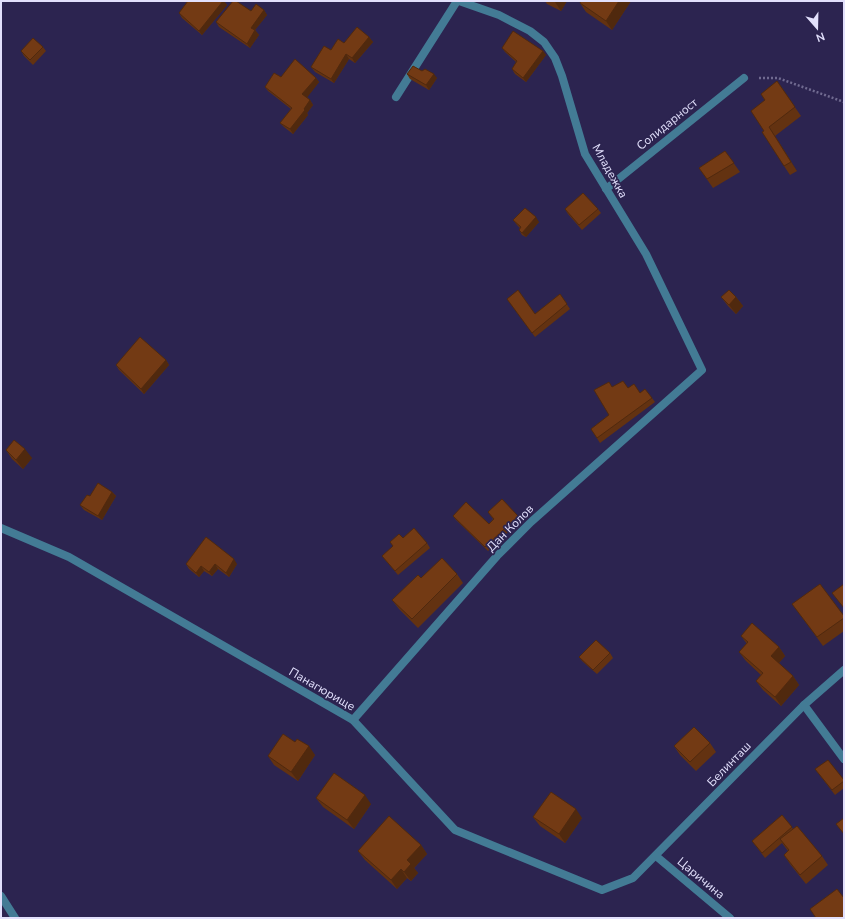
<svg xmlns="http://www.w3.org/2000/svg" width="845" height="919" viewBox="0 0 845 919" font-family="'Nunito Sans',sans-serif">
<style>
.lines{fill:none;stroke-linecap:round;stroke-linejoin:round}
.path{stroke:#706a90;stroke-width:2.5;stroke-dasharray:2 2;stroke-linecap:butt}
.lane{stroke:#437b95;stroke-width:8}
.street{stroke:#437b95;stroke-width:8}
.wall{fill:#633211}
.shaded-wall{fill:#50290e}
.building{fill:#733a14;stroke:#50290e}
.labels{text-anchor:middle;stroke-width:3.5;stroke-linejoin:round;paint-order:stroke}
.street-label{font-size:12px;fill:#e2e0fc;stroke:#2c2450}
</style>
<rect width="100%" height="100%" fill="#2c2450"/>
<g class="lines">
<polyline class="path" points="759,78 778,78 844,102"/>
<g class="lane">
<polyline points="396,97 457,1"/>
<polyline points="1,896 15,918"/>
</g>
<g class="street">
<polyline points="606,189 744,78"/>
<polyline points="1,528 69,557 353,720 455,830 602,890 633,878 804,705 844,670"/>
<polyline points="804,705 844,759"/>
<polyline points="353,720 497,556 531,522 702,370 646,254 585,154 562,76 555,58 544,42 530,31 499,15 459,1"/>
<polyline points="656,856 730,918"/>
</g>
</g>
<g class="wall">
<polygon points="186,1 224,1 227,5 202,35 182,18 179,13 187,2"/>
<polygon points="545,1 567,1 561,11 547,4"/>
<polygon points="631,1 612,30 586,12 580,3"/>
<polygon points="264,10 267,15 255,30 259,35 250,48 219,27 216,22 251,11"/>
<polygon points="369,37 373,42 355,63 349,59 334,83 315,72 311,67 331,50 344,43"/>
<polygon points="43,47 46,51 33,65 24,56 21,51"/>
<polygon points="502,48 543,51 546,55 526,82 515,74 512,69 516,62 505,52"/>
<polygon points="422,71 437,78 429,90 410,79 407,74"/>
<polygon points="281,77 316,78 319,82 307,97 310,100 313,105 307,113 308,115 293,134 284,127 280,123 291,109 268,91 265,87"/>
<polygon points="777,81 801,116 775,136 797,171 790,175 784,166 764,131 765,101 761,94"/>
<polygon points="725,151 740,172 713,188 699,168"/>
<polygon points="565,209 598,209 601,213 582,230 568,214"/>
<polygon points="513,220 539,222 526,237 522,235 519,230 520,228 517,225"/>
<polygon points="560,294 570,309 535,337 507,299 535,314"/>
<polygon points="721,297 736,297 743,306 736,314 728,306"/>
<polygon points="166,360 169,365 144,394 119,370 116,365"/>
<polygon points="612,387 628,388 652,398 655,402 600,443 591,429 609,415"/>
<polygon points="6,450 32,458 23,469 12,459"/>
<polygon points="112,492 116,496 102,520 84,510 80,505 90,496"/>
<polygon points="488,512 518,516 521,520 488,551 456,520 453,516 489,524 493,519"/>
<polygon points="403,538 427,543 430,548 398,575 382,556"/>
<polygon points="186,564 237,564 229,577 218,569 212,576 204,571 199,577 189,569"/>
<polygon points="457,574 463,583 418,628 399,609 392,600 421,578"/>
<polygon points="799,613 844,616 844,631 823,646"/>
<polygon points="741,636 779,647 785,656 779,663 793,676 799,685 781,706 763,690 756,681 761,675 746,661 739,652 747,644"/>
<polygon points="610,653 613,658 597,674 582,661 579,657"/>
<polygon points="295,742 315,755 298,781 274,765 268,756"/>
<polygon points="710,743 716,752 696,771 680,755 674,746"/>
<polygon points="815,769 844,780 844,788 835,795"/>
<polygon points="316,798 371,804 354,829 323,807"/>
<polygon points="782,815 793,829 822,856 828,865 806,884 790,864 784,855 788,851 782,843 765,858 752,841"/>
<polygon points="533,817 582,818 565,843 540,826"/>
<polygon points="421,845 427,854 414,868 418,873 411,881 407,878 397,889 365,860 358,851"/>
</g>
<g class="shaded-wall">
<polygon points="223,1 224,1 227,5 202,35 199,31"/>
<polygon points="555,1 567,1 561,11 555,2"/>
<polygon points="619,1 631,1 612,30 606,21"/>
<polygon points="264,10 267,15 255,30 259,35 250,48 247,44 251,28"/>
<polygon points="369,37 373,42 355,63 352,58"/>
<polygon points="543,51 546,55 526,82 523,78"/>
<polygon points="346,54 349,59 334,83 331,79"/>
<polygon points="434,74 437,78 429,90 426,85"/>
<polygon points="316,78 319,82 306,99 302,94"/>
<polygon points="310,100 313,105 307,113 308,115 293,134 290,129"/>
<polygon points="769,127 775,136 797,171 791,162"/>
<polygon points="536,217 539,222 526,237 522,233"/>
<polygon points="736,297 743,306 736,314 729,305"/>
<polygon points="166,360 169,365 144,394 141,389"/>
<polygon points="25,449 32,458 23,469 16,460"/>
<polygon points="112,492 116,496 102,520 98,516"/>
<polygon points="234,559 237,564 229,577 226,573"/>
<polygon points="215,564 218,569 212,576 209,572"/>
<polygon points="201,566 204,571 199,577 196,573"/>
<polygon points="779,647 785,656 777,665 771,656"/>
<polygon points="793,676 799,685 781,706 775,697"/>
<polygon points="309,746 315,755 298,781 291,772"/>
<polygon points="365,795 371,804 354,829 347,820"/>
<polygon points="576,809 582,818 565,843 559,834"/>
<polygon points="421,845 427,854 414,868 418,873 411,881 404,872 407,860"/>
<polygon points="401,869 407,878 397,889 391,880"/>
</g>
<g class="building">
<polygon points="188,1 223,1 199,31 179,13"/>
<polygon points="233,1 236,1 251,11 256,4 264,10 251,28 255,30 247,44 216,22"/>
<polygon points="581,1 619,1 606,21 580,3"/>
<polygon points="357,27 369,37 352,58 346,54 331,79 311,67 324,46 331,50 338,39 344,43"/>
<polygon points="513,31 543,51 523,78 512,69 517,61 502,48"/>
<polygon points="33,38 43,47 30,60 21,51"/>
<polygon points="295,59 316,78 302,94 310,100 304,109 305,110 290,129 280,123 292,108 265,87 274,73 281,77"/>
<polygon points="413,66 422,71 425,69 434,74 426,85 407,74"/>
<polygon points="777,81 795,107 769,127 791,162 784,166 762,132 764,131 751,111 765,100 761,94"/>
<polygon points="725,151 734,163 707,179 699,168"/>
<polygon points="583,193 598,209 579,225 565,209"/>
<polygon points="525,208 536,217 522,233 519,230 521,227 513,220"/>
<polygon points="518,290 535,314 560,294 567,304 532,333 507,299"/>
<polygon points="729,290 736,297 729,305 721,297"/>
<polygon points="140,337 166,360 141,389 116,365"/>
<polygon points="623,381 628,388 634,384 640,393 645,389 652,398 597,438 591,429 609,415 594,390 609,382 612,387"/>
<polygon points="14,440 25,449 16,460 6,450"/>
<polygon points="98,483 112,492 98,516 80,505 87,495 90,496"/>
<polygon points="502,499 518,516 485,547 453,516 466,502 489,524 494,519 488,512"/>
<polygon points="414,528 427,543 395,571 382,556 393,546 390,542 399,534 403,538"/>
<polygon points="206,537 234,559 226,573 215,564 209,572 201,566 196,573 186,564"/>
<polygon points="442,558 457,574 412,619 392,600 418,575 421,578"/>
<polygon points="820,584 844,616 844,618 817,637 792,604"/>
<polygon points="844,584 844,608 832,593"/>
<polygon points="752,623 779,647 771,656 793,676 775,697 756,681 763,673 739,652 748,642 741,636"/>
<polygon points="596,640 610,653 593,670 579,657"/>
<polygon points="694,727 710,743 690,762 674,746"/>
<polygon points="283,734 295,742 297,739 309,746 291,772 268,756"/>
<polygon points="828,760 844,780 844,781 832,790 815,769"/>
<polygon points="334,773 365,795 347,820 316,798"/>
<polygon points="551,792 576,809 559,834 533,817"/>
<polygon points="782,815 792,827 762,853 752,841"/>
<polygon points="389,816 421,845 407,860 411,864 404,872 401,869 391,880 358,851"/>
<polygon points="844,818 844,834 836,824"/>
<polygon points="797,826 822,856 800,875 784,855 789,850 780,839"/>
<polygon points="837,889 844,898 844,918 816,918 810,909"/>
</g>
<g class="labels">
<g class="street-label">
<text transform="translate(667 124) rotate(-39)" y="4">Солидарност</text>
<text transform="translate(610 171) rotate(61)" y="4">Младежка</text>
<text transform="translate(510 528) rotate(-45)" y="4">Дан Колов</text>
<text transform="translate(322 689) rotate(30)" y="4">Панагюрище</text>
<text transform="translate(729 764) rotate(-46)" y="4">Белинташ</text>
<text transform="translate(701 878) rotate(40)" y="4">Царичина</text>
</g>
</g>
<rect width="845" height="919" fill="none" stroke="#e2e0fc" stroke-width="4"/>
<g transform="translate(817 28) rotate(160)" stroke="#2c2450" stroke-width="3" paint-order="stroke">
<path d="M0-3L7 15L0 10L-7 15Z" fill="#e2e0fc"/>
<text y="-6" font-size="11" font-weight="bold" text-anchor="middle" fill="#e2e0fc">N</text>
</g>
</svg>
